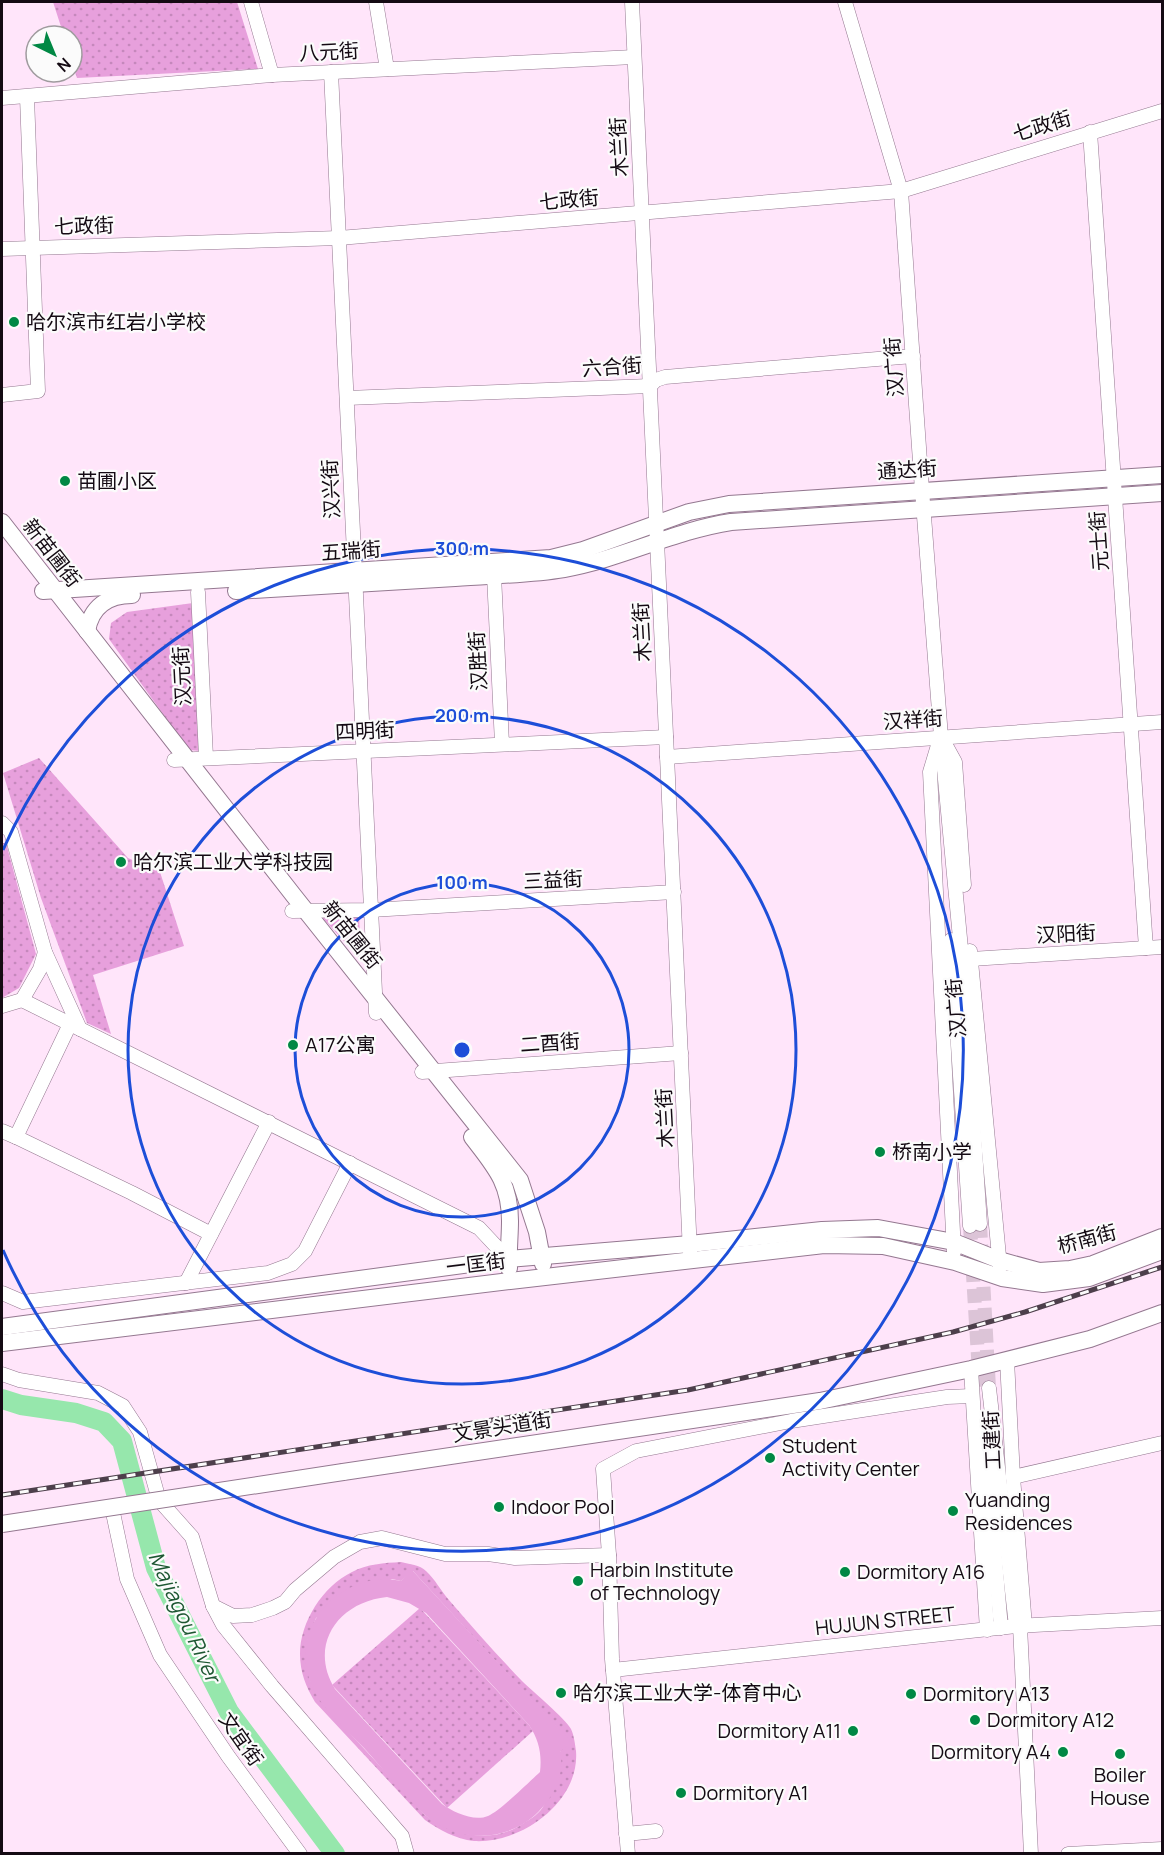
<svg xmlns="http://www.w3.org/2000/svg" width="1164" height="1855" viewBox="0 0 1164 1855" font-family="Manrope,'Noto Sans SC',sans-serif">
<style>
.grass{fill:url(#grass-dots);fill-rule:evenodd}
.garden{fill:#e7a0dc;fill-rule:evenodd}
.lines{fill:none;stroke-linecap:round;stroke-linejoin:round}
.river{stroke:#96e7ac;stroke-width:20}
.minor-tunnel{stroke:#dcc4d7;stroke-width:14;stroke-dasharray:14 7;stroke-linecap:butt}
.minor-casing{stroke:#947890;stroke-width:15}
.major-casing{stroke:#947890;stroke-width:18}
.minor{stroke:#fff;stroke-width:14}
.major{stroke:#fff;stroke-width:16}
.rail-casing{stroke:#4d3f4b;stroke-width:5}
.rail{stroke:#fbfbfb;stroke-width:3;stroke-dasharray:9;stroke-linecap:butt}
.major-bridge-casing{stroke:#947890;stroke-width:18;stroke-linecap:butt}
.major-bridge{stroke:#fff;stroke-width:16}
.ring{fill:none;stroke:#1d4ed8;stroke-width:3}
.poi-dot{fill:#084;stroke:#fbfbfb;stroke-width:2}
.labels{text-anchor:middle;stroke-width:4.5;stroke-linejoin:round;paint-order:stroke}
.street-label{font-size:20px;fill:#140a13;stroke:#fbfbfb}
.poi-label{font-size:20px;fill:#140a13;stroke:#fbfbfb;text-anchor:start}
.water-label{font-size:21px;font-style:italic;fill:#1d5732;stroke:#fbfbfb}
.centre{fill:#1d4ed8;stroke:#fbfbfb;stroke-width:3}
.ring-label{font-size:18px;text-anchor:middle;font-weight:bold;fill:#1d4ed8;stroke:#fbfbfb;stroke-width:4.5;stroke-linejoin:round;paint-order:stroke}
</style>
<defs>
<pattern id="grass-dots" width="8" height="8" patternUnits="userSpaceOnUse" patternTransform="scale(1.5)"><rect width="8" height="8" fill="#e7a0dc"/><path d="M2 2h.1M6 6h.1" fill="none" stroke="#c588bc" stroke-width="1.8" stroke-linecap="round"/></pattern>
</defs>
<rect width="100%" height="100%" fill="#ffe5fa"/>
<g class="grass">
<polygon points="53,2 237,2 258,69 77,78 72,63 72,36 64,36"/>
<polygon points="193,603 201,751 189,750 109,639 111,623 127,612"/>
<polygon points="39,758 128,858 160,872 184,946 93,975 111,1034 87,1023 41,898 3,773"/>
<polygon points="2,843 6,843 36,954 19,988 2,998"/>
<polygon points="320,915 359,915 361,960"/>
<path d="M 401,1562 C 409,1564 420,1565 426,1571 C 435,1579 441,1591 449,1600 C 473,1628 497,1655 522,1681 C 533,1692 565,1718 571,1729 C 574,1735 575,1744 576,1751 C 580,1802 521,1844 474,1841 C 455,1839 440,1830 425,1820 L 315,1702 C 306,1687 300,1672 300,1654 C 300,1622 323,1586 352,1572 C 367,1564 384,1563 401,1562 ZM 413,1571 L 570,1742 C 567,1745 562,1748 560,1752 C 552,1764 551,1791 544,1805 C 541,1812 531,1819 524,1823 C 492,1845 455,1836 425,1815 L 324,1705 L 310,1680 L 306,1650 L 308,1639 L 316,1618 L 392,1579 L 401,1581 Z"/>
<polygon points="420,1608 529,1725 533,1731 447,1808 332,1685"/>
</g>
<path class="garden" d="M 412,1570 L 571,1742 L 560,1752 C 566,1776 551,1801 534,1816 C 503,1843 456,1842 425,1815 C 403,1795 384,1770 364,1748 C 345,1728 319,1707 310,1681 C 289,1624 345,1569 401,1581 ZM 387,1597 L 409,1603 L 426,1613 L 529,1725 C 539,1740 542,1754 540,1772 C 529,1782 500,1811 488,1816 C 474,1822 453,1812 442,1804 L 335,1689 C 308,1645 338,1602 387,1597 Z"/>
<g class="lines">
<polyline class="river" points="2,1399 21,1405 76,1413 104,1422 122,1441 156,1568 229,1712 335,1854"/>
<g class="minor-tunnel">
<polyline points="980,1224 989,1388"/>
<polyline points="970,1226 980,1389"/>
</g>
<defs>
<g id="minor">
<polyline points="251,2 272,75"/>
<polyline points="376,2 387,69"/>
<polyline points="632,2 690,1252"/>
<polyline points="845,2 901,191 922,490 941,737 963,970 980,1224"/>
<polyline points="331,72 376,1013"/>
<polyline points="2,98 272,75 634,57"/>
<polyline points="1090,132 1146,948"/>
<polyline points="2,249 339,238 901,191 1162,111"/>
<polyline points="2,395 38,391 27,97"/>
<polyline points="347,398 650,386 656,380 665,377 913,356"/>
<polyline points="494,575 502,744"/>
<polyline points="198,592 206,757"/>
<polyline points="939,742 930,772 954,1252"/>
<polyline points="944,742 955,762 964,885"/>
<polyline points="667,757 1162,722"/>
<polyline points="174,760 666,737"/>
<polyline points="2,823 11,832 45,952 80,1029"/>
<polyline points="292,911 371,910 674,892"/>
<polyline points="951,940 970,1226"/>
<polyline points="970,951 1000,1267"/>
<polyline points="971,959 1162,947"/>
<polyline points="22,1000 40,969 45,952"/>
<polyline points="2,1006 22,1000 479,1228 508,1259"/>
<polyline points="422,1072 681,1053"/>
<polyline points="2,1131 16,1137 70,1024"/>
<polyline points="16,1137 132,1193 211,1234"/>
<polyline points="186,1283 269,1122"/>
<polyline points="2,1293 23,1302 268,1273 292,1264 305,1251 350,1163"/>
<polyline points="1007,1360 1013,1477 1025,1626"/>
<polyline points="971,1369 987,1630"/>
<polyline points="2,1374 19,1380 98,1393 123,1406 140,1432 159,1500 192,1537 213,1606 223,1625 272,1686 402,1836 407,1854"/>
<polyline points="989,1388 1016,1626"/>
<polyline points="984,1433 1001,1628"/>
<polyline points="1013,1477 1162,1443"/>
<polyline points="112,1508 127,1579 160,1655 228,1756 300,1854"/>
<polyline points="609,1555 603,1469 636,1451 791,1421 947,1397 972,1396"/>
<polyline points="213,1606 233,1616 252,1615 273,1608 285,1602 295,1590 334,1557 360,1542 382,1538 445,1554 488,1554 515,1558 609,1555 612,1659 628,1854"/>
<polyline points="1020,1626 1031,1854"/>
<polyline points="613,1670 1016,1626 1162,1618"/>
<polyline points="626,1834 656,1831"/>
<polyline points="1068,1854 1162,1849"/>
</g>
<g id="major">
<polyline points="2,522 294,896 520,1180 537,1232 543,1264"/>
<polyline points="43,591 551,558 583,550 689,512 729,504 1162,475"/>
<path d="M 236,591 C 309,587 382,583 455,578 C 491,575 528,575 564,569 C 621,559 673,531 731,522 L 1162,493"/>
<path d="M 87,631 C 91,607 108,595 132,595"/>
<path d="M 472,1137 C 494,1166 510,1182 510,1221 C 510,1237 508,1252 509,1268"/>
<polyline points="2,1327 508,1259 690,1244 822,1230 878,1228 954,1242 999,1260 1039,1271 1070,1269 1093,1264 1162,1237"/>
<polyline points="2,1343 510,1281 824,1245 883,1246 955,1262 1002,1278 1043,1284 1089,1278 1162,1251"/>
<polyline points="343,1472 820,1401 971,1369 1090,1339 1162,1313"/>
</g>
</defs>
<use href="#minor" class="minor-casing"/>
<use href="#major" class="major-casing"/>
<use href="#minor" class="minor"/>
<use href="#major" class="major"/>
<defs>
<polyline id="rail" points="2,1495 688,1390 953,1332 1025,1312 1162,1267"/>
</defs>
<use href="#rail" class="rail-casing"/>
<use href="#rail" class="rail"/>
<defs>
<polyline id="major-bridge" points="2,1524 343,1472"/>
</defs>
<use href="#major-bridge" class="major-bridge-casing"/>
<use href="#major-bridge" class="major-bridge"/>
</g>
<g class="ring">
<circle cx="462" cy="1050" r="167"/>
<circle cx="462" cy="1050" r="334"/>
<path d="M3 850A501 501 0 1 1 3 1250"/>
</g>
<g class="poi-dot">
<circle cx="14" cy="322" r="6"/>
<circle cx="65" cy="481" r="6"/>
<circle cx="121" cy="862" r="6"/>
<circle cx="293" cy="1045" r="6"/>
<circle cx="880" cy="1152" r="6"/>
<circle cx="770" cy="1458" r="6"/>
<circle cx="499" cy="1507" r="6"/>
<circle cx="953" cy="1511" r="6"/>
<circle cx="845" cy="1572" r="6"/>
<circle cx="578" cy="1581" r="6"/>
<circle cx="561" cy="1693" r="6"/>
<circle cx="911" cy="1694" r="6"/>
<circle cx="975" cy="1720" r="6"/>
<circle cx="853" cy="1731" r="6"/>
<circle cx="1063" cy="1752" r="6"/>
<circle cx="1120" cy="1754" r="6"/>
<circle cx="681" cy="1793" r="6"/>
</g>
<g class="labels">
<g class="street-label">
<text transform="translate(329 52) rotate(-3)" y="7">八元街</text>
<text transform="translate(1042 126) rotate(-17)" y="7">七政街</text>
<text transform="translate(619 147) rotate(-93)" y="7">木兰街</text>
<text transform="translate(569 200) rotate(-5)" y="7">七政街</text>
<text transform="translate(84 226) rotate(-2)" y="7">七政街</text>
<text transform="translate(612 367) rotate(-4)" y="7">六合街</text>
<text transform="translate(894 367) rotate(-94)" y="7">汉广街</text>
<text transform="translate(907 470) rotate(-4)" y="7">通达街</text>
<text transform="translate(331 489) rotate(-93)" y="7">汉兴街</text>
<text transform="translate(1099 541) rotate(-94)" y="7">元士街</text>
<text transform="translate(351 551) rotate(-4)" y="7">五瑞街</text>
<text transform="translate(52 553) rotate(52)" y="7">新苗圃街</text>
<text transform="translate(642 632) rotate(-93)" y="7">木兰街</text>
<text transform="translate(478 661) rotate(-93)" y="7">汉胜街</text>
<text transform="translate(182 676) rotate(-93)" y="7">汉元街</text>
<text transform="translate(913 720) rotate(-4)" y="7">汉祥街</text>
<text transform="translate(365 731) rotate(-3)" y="7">四明街</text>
<text transform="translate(553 880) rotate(-3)" y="7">三益街</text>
<text transform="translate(1066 934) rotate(-3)" y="7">汉阳街</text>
<text transform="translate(352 935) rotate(51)" y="7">新苗圃街</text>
<text transform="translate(956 1008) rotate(-95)" y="7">汉广街</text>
<text transform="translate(550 1043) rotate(-4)" y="7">二酉街</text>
<text transform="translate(665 1118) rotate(-93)" y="7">木兰街</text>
<text transform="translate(1087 1239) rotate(-15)" y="7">桥南街</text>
<text transform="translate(476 1264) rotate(-7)" y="7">一匡街</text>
<text transform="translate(502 1427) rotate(-9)" y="7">文景头道街</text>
<text transform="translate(992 1440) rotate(-93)" y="7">工建街</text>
<text transform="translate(885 1621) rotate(-6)" y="7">HUJUN STREET</text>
<text transform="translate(241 1739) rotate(55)" y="7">文宜街</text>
</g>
<g class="poi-label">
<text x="26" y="329">哈尔滨市红岩小学校</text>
<text x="77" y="488">苗圃小区</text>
<text x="133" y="869">哈尔滨工业大学科技园</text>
<text x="305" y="1052">A17公寓</text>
<text x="892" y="1159">桥南小学</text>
<text x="782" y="1453">Student<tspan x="782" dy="23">Activity Center</tspan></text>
<text x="965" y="1507">Yuanding<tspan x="965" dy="23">Residences</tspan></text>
<text x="511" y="1514">Indoor Pool</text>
<text x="590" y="1577">Harbin Institute<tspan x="590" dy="23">of Technology</tspan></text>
<text x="857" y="1579">Dormitory A16</text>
<text x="573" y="1700">哈尔滨工业大学-体育中心</text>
<text x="923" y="1701">Dormitory A13</text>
<text x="987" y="1727">Dormitory A12</text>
<text x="841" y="1738" text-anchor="end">Dormitory A11</text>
<text x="1051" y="1759" text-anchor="end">Dormitory A4</text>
<text x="1120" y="1782" text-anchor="middle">Boiler<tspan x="1120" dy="23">House</tspan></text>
<text x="693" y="1800">Dormitory A1</text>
</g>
<g class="water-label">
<text transform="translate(184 1617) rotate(65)" y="7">Majiagou River</text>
</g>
</g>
<circle cx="462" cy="1050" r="9" class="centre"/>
<g class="ring-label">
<text x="462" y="555">300 m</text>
<text x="462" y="722">200 m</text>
<text x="462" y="889">100 m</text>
</g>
<rect width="1164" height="1855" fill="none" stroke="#140a13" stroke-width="6"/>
<g transform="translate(54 54) rotate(137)"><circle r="28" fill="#fbfbfb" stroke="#9f9b9e" stroke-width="1.5"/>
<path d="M0-4.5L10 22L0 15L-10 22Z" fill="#008844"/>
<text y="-9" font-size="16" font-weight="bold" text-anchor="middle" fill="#140a13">N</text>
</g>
</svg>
